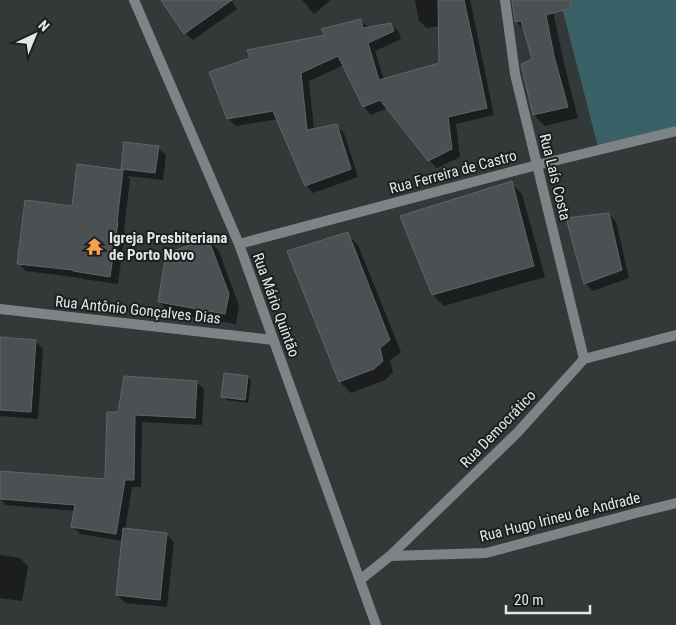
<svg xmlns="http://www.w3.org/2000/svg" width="676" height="625" viewBox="0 0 676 625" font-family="'Roboto Condensed',sans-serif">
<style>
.green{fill:#3a6167}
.shadow{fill:#0007}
.building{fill:#4b5152;stroke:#606666}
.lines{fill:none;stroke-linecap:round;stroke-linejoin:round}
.minor{stroke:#7e8485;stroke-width:10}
.labels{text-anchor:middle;stroke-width:4;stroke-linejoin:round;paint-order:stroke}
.street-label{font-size:15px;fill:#e4e7e7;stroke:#1d1f1f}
.poi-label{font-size:15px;font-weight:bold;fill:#e4e7e7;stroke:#1d1f1f;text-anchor:start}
</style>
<rect width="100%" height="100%" fill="#333839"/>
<polygon class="green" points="560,0 676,0 676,126 598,147"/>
<g class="shadow">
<polygon points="168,0 231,0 237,9 193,40 185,33"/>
<polygon points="302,0 331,0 314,14"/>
<polygon points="415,0 470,0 494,115 456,124 460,157 437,168 429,160 388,108 371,115 364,107 344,65 309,81 314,130 336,125 344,133 358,177 313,193 306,185 278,119 236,126 228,119 327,36 360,20 369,28 391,24 399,32 401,39 375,51 384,80 440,64 440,26 427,28 419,21"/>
<polygon points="517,0 546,0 552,6 565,68 578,118 545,126 534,115 533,59 525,30 516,22"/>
<polygon points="158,148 166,155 163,180 127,176 130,179 124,230 125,231 118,284 82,279 81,278 26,271 19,264 73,208 78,165 125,171 122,168"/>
<polygon points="511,183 522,194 545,277 444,306 433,295"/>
<polygon points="609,214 616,222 629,278 593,291 585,283"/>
<polygon points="347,234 358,245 401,352 390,360 393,372 385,380 351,393 340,382"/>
<polygon points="208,240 219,251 239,306 236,324 170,313 159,302"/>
<polygon points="0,338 35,341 43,349 38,419 0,416"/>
<polygon points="248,377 251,381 248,403 226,400 223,396"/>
<polygon points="196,382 204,389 202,425 142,422 141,487 132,487 125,530 166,534 174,542 167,607 125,603 117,595 123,541 80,534 73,526 75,511 6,505 0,499 0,481 106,480 120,413"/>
<polygon points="0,555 20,558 28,566 22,601 0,598"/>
</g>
<g class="building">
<polygon points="161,0 232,0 184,34"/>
<polygon points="438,0 464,0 487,108 448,117 452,149 428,161 380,100 363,107 338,56 301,73 307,130 337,124 351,169 305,186 273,111 227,119 209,72 250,58 247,50 325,35 321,29 361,19 363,28 391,23 394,31 368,43 379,80 439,63"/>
<polygon points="512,0 570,0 571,8 546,15 554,56 568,107 533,115 521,64 532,59 521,21 515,22"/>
<polygon points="124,142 159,146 155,173 121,169"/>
<polygon points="77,164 123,170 117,222 118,222 110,277 73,271 73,270 17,264 25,200 72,206"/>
<polygon points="512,181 534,266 432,295 400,216"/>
<polygon points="609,213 622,270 584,284 566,218"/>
<polygon points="348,232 390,340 380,348 383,361 374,369 339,382 287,251"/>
<polygon points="208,238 229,294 225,314 158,302 166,254"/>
<polygon points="0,337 36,340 31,412 0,410"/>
<polygon points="224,373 248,376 245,400 221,397"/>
<polygon points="124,376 197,381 195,418 135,415 134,480 125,480 116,534 71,527 75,505 0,499 0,471 105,479 107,412 118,412"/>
<polygon points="123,528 167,533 160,600 116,595"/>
</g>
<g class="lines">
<g class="minor">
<polyline points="134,0 239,244 376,625"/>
<polyline points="505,0 515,74 584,359"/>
<polyline points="239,244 537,165 676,131"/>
<polyline points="0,309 273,340"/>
<polyline points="390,556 486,553 636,513 676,503"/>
<polyline points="360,580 390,556 517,433 584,359 676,335"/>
</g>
</g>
<defs>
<symbol id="temple-bare" viewBox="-9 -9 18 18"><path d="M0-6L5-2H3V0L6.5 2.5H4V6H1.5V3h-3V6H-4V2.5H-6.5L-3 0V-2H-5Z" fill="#fa9f4e" stroke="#1d1f1f" stroke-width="2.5" paint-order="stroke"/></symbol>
</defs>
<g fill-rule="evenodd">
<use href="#temple-bare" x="82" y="234" width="25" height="25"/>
</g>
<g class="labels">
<g class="street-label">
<text transform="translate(453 172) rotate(-15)" y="5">Rua Ferreira de Castro</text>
<text transform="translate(555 177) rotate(76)" y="5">Rua Laís Costa</text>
<text transform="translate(276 305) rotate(70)" y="5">Rua Mário Quintão</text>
<text transform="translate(138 310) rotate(6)" y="5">Rua Antônio Gonçalves Dias</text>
<text transform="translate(498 429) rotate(-46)" y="5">Rua Democrático</text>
<text transform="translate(560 517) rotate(-14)" y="5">Rua Hugo Irineu de Andrade</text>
</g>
<g class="poi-label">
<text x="109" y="243">Igreja Presbiteriana<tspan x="109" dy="17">de Porto Novo</tspan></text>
</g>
</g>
<g transform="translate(35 35) rotate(44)" stroke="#1d1f1f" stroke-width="4" paint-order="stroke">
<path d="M0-4L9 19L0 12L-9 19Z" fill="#e4e7e7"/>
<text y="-8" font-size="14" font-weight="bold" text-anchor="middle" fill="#e4e7e7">N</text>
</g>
<path d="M506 605v8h84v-8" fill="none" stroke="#e4e7e7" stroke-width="2.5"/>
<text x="514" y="605" font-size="15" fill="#e4e7e7" stroke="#1d1f1f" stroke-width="4" paint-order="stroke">20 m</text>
</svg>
